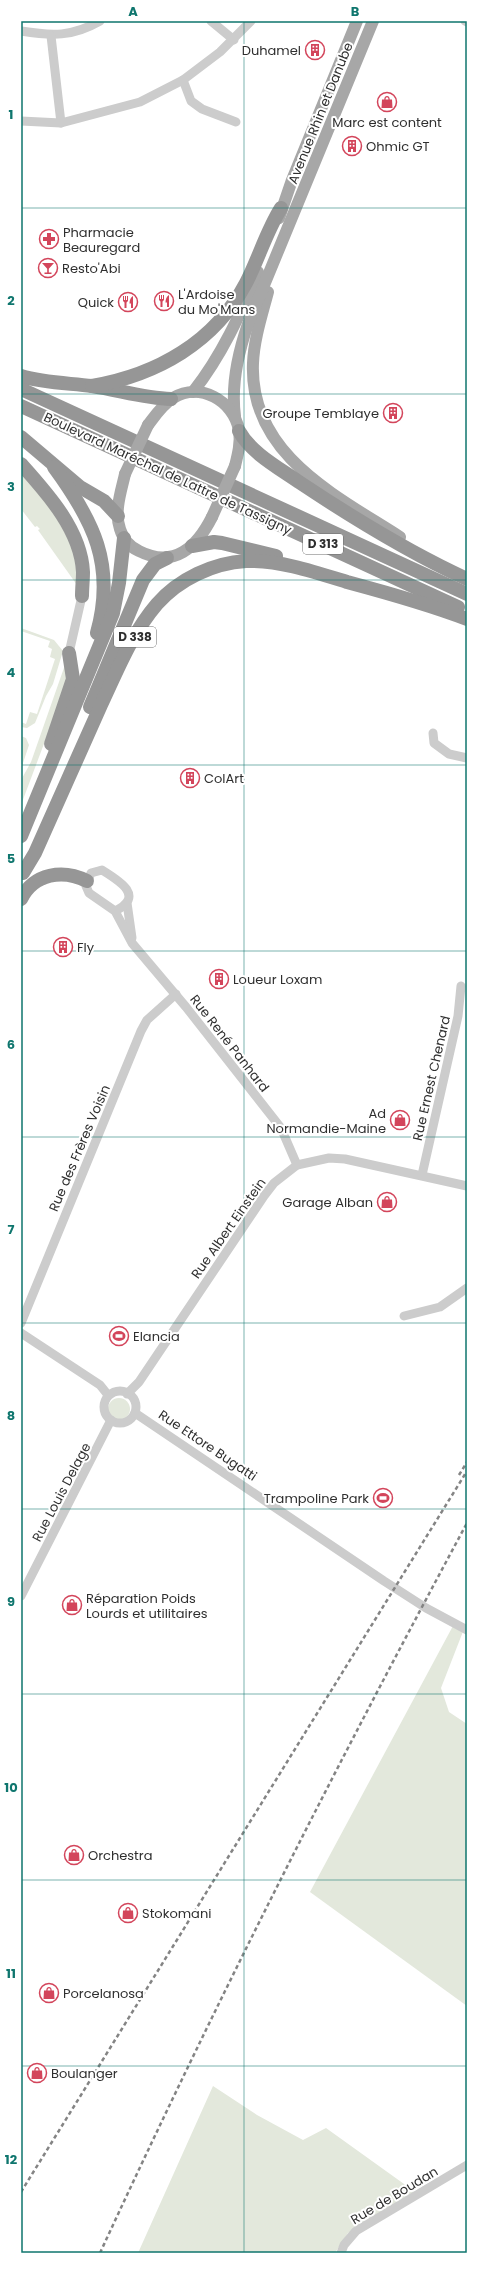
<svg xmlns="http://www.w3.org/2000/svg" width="488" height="2274" viewBox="0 0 488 2274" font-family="Poppins,sans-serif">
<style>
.green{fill:#e3e8dc}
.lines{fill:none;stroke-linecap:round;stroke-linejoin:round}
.minor{stroke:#ccc;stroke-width:9}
.major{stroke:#a7a7a7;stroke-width:12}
.highway{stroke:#969696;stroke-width:14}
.rail{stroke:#848484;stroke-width:2.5;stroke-dasharray:4 3;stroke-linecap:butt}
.major-bridge{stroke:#a7a7a7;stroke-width:12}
.grid{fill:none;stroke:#0f766e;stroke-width:1;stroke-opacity:0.55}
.labels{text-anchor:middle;stroke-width:4;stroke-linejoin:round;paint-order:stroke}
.shield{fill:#fff;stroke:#6d6d6d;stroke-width:1}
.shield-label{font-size:12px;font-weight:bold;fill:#2f2f2f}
.poi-label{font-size:13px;fill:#2f2f2f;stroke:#fff;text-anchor:start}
.street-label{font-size:13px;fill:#2f2f2f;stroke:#fff}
.neatline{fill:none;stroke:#0f766e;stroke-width:1.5}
.grid-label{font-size:13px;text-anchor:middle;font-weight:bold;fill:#0f766e}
</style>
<rect width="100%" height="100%" fill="#fff"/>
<g class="green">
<polygon points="21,469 42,492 76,553 77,585 38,530 40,529 37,526 35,527 21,509"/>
<polygon points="21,628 54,640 63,651 53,684 46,696 35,723 27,728 21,727 21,722 26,724 30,712 37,714 55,659 50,657 52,649 48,647 50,641 21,631"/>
<polygon points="66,662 69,677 21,805 21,780 31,762"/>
<polygon points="21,736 26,738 29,745 22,766"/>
<circle cx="119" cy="1409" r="11"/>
<polygon points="454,1624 464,1629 441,1688 449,1712 467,1724 467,2006 310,1892"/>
<polygon points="213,2086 257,2115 303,2140 326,2128 418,2194 348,2233 335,2253 138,2253"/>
</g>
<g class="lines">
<g class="minor">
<polyline points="211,21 234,40"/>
<polyline points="465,21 467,22"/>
<path d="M 21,31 C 52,36 72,37 100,21"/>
<polyline points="51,36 61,123"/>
<polyline points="183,80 191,101 202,109 236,122"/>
<polyline points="21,121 61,123 140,102 183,80 220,52 251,21"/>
<polyline points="69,653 82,596"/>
<polyline points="433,733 434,743 449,754 467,758"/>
<polyline points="127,903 132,938"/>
<path d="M 115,911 C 146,896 118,880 102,870 L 91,873 L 86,886 L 89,893 L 115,911 L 132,943 L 186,1007 L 281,1128 L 297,1165"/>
<polyline points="422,1175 458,1016 461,986"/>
<polyline points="404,1316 440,1307 467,1288"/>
<polyline points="21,1323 141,1031 147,1020 176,994"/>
<polyline points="21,1333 100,1385 108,1395"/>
<circle cx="120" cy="1407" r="16"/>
<polyline points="127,1394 139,1382 264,1196 274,1183 297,1165 329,1158 345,1159 467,1186"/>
<polyline points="135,1413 384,1581 426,1608 467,1630"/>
<polyline points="21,1596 111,1420"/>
<polyline points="341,2253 344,2245 356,2231 467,2165"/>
</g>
<g class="major">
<polyline points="279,218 292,180 357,21"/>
<path d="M 268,292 C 262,315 254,339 253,363 C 249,454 335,495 400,537"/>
<path d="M 193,392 C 222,355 240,315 258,272"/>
<path d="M 235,416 C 231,386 238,353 248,324 L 373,21"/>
<path d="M 148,425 C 155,416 162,405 173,398 C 200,382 233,400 239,430 C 241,442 238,454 235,466"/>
<path d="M 125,474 C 121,492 114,511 120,529 C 123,539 130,547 139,551 C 174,569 197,547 212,517"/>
</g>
<g class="highway">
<path d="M 21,376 C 44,383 68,383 92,386 C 119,390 144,398 171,399"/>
<path d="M 92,386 C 157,375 215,342 246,283 C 259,258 266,232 281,208"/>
<polyline points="21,389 467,594"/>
<polyline points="21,406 458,607"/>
<path d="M 239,431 C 251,453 279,468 299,482 C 353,518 408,552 467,579"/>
<polyline points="21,437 80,487 104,501 118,516"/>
<path d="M 21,464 C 47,493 81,530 83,572 C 83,580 82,588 82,596"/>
<path d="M 54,467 C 93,520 116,565 97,633"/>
<polyline points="192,546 214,542 222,543 276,556"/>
<polyline points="90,707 143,580 155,564 167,558"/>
<polyline points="51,744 73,679 69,653"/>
<polyline points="21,836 113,613 119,583 124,538"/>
<path d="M 23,873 L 35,853 C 57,804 79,754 101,705 C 117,671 132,633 157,604 C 179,579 213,563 246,561 C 280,560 315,572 347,582 C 388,593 428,604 467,619"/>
<path d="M 21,899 C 34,873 63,869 87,881"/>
</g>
<g class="rail">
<polyline points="459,1475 467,1462"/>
<polyline points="21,2192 467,1471"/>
<path d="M 100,2253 C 214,2006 338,1762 467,1523"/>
</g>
<g class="major-bridge">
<polyline points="125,474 148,425"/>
<polyline points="212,517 235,466"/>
</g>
</g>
<path class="grid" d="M 244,21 L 244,2253M 21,208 L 467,208M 21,394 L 467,394M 21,580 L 467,580M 21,765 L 467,765M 21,951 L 467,951M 21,1137 L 467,1137M 21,1323 L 467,1323M 21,1509 L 467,1509M 21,1694 L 467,1694M 21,1880 L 467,1880M 21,2066 L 467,2066"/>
<defs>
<symbol id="building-ring" viewBox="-11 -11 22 22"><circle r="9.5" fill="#fff" stroke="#d3455b" stroke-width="1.5"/><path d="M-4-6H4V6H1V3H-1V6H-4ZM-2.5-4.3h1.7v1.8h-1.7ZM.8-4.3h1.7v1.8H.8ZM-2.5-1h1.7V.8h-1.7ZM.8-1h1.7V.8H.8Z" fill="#d3455b"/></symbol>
<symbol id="shop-ring" viewBox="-11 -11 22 22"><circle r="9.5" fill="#fff" stroke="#d3455b" stroke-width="1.5"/><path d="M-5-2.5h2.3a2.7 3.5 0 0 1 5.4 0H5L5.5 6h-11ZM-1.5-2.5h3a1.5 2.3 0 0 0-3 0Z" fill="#d3455b"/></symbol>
<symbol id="pharmacy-ring" viewBox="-11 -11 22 22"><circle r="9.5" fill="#fff" stroke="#d3455b" stroke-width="1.5"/><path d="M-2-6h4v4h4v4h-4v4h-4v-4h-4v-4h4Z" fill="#d3455b"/></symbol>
<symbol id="bar-ring" viewBox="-11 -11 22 22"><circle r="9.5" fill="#fff" stroke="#d3455b" stroke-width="1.5"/><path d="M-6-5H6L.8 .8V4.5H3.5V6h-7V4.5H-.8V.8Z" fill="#d3455b"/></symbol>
<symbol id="restaurant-ring" viewBox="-11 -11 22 22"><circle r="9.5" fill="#fff" stroke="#d3455b" stroke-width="1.5"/><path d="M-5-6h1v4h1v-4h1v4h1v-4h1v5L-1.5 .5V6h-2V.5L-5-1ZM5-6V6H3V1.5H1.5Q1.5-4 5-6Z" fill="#d3455b"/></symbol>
<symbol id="stadium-ring" viewBox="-11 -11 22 22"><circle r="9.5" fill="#fff" stroke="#d3455b" stroke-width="1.5"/><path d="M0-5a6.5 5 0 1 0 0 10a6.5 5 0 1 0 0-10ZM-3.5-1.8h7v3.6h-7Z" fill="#d3455b"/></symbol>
</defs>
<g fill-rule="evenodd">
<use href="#building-ring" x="304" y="39" width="22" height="22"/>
<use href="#shop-ring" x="376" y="91" width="22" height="22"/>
<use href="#building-ring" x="341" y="135" width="22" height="22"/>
<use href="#pharmacy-ring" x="38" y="228" width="22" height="22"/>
<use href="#bar-ring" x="37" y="257" width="22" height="22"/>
<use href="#restaurant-ring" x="153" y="290" width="22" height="22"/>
<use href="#restaurant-ring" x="117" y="291" width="22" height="22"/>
<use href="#building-ring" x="382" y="402" width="22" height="22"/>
<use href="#building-ring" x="179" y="767" width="22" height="22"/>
<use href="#building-ring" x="52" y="936" width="22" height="22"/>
<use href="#building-ring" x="208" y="968" width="22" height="22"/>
<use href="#shop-ring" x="389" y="1109" width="22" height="22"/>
<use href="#shop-ring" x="376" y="1191" width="22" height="22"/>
<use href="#stadium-ring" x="108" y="1325" width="22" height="22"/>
<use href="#stadium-ring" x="372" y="1487" width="22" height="22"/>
<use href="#shop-ring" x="61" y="1594" width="22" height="22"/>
<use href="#shop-ring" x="63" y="1844" width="22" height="22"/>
<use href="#shop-ring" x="117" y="1902" width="22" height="22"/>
<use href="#shop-ring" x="38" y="1982" width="22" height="22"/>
<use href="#shop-ring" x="26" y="2062" width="22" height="22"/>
</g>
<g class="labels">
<g class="shield">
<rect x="303" y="534" width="40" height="20" rx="3"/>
<rect x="114" y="627" width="42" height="20" rx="3"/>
</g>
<g class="shield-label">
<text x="323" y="548">D 313</text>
<text x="135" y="641">D 338</text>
</g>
<g class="poi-label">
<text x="301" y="55" text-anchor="end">Duhamel</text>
<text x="387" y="127" text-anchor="middle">Marc est content</text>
<text x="366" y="151">Ohmic GT</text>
<text x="63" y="237">Pharmacie<tspan x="63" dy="15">Beauregard</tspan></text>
<text x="62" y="273">Resto'Abi</text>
<text x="178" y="299">L'Ardoise<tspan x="178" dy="15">du Mo'Mans</tspan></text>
<text x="114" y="307" text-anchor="end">Quick</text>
<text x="379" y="418" text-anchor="end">Groupe Temblaye</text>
<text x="204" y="783">ColArt</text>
<text x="77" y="952">Fly</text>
<text x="233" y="984">Loueur Loxam</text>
<text x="386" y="1118" text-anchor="end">Ad<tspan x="386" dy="15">Normandie-Maine</tspan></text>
<text x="373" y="1207" text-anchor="end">Garage Alban</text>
<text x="133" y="1341">Elancia</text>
<text x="369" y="1503" text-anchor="end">Trampoline Park</text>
<text x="86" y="1603">Réparation Poids<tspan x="86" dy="15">Lourds et utilitaires</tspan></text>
<text x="88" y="1860">Orchestra</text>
<text x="142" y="1918">Stokomani</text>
<text x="63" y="1998">Porcelanosa</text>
<text x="51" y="2078">Boulanger</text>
</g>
<g class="street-label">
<text transform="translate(320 113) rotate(-68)" y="5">Avenue Rhin et Danube</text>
<text transform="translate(168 473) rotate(25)" y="5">Boulevard Maréchal de Lattre de Tassigny</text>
<text transform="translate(230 1043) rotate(52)" y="5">Rue René Panhard</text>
<text transform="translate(431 1078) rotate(-77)" y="5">Rue Ernest Chenard</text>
<text transform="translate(79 1148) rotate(-67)" y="5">Rue des Frères Voisin</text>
<text transform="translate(228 1228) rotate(-55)" y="5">Rue Albert Einstein</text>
<text transform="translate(208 1445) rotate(34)" y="5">Rue Ettore Bugatti</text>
<text transform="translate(61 1492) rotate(-62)" y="5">Rue Louis Delage</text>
<text transform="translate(394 2195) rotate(-31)" y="5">Rue de Boudan</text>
</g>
</g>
<rect width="488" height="2274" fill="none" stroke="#ffffff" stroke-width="44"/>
<rect x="22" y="22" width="444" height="2230" class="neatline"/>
<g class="grid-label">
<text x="133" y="16">A</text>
<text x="355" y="16">B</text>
<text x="11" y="119">1</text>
<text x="11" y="305">2</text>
<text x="11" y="491">3</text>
<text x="11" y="677">4</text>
<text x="11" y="863">5</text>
<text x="11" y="1049">6</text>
<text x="11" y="1234">7</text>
<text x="11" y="1420">8</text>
<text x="11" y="1606">9</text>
<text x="11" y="1792">10</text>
<text x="11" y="1978">11</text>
<text x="11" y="2164">12</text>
</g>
</svg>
